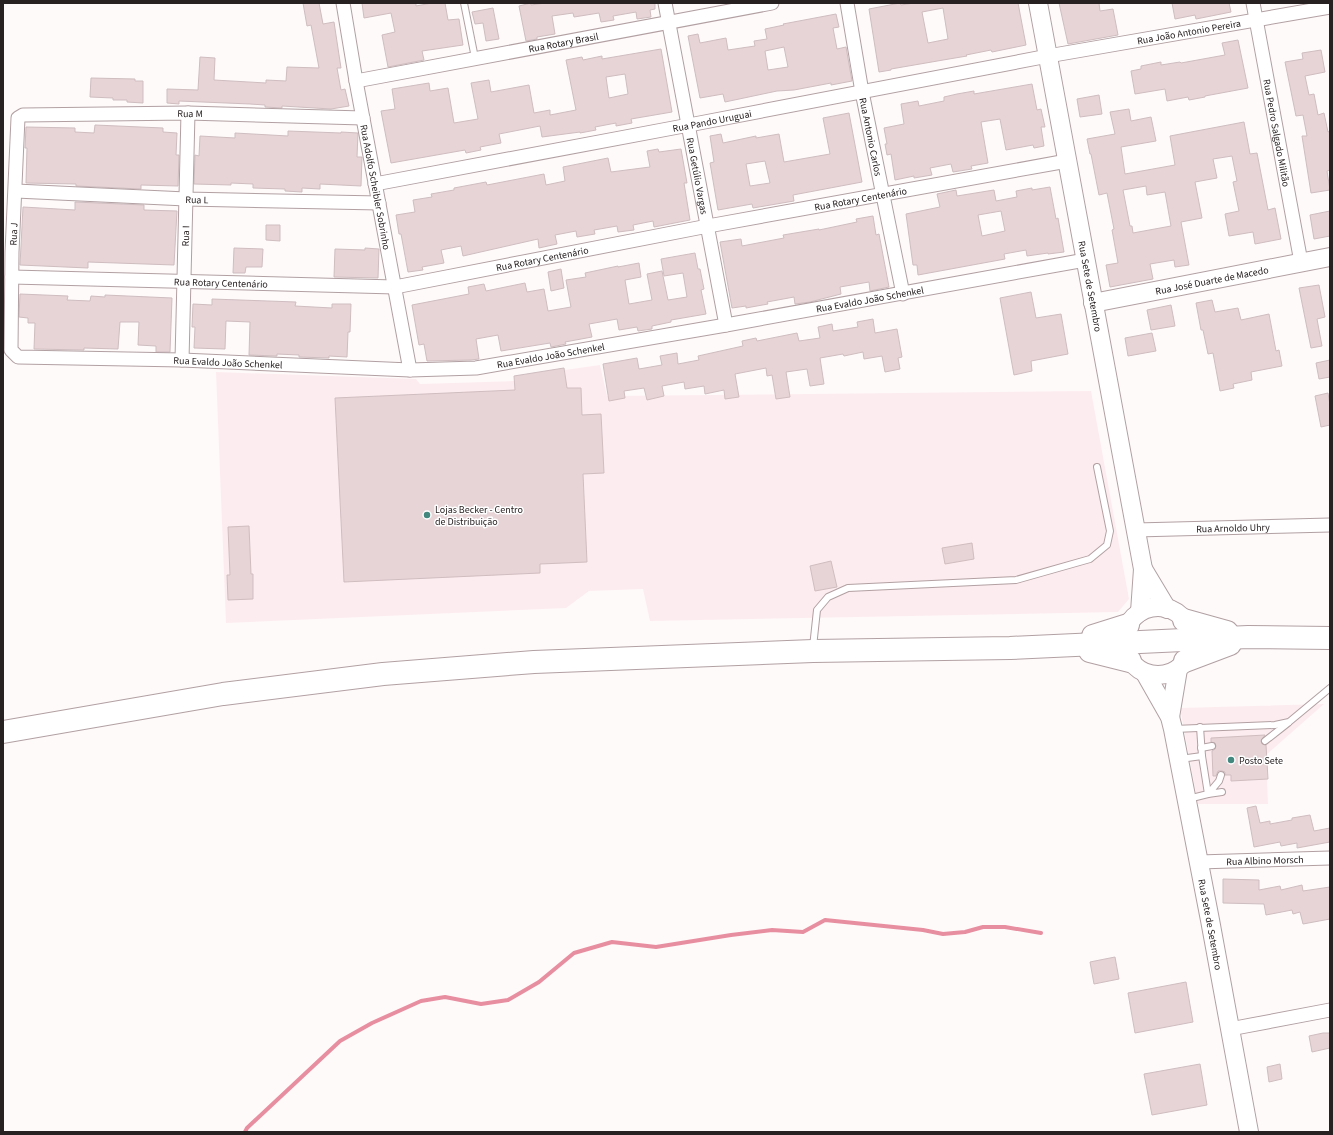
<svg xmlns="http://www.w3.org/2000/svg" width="1333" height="1135" viewBox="0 0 1333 1135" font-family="'Source Sans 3',sans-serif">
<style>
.built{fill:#fdecef}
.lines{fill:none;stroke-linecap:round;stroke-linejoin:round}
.stream{stroke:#e88ea1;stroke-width:4}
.building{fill:#e7d4d7;stroke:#cfbdc0;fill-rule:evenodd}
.lane-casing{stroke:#b2a0a3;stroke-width:8}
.street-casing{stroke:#b2a0a3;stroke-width:15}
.secondary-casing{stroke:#b2a0a3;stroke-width:20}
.highway-casing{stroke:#b2a0a3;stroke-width:24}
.lane{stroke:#fff;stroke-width:6}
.street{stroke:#fff;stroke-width:13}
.secondary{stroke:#fff;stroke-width:18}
.highway{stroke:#fff;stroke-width:22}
.poi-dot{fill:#43887e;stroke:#fff;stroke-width:1.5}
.labels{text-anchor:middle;stroke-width:3;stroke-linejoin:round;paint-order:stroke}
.street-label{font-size:10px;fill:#282122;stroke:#fff}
.poi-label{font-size:10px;fill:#282122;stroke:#fff;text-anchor:start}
</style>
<rect width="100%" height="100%" fill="#fefafa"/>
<g class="built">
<polygon points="600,365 607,396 1091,391 1129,599 1118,612 650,621 643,589 589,591 566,608 226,623 216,372 416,379 420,384 514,381 565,383 565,370"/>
<polygon points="1324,704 1266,755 1268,804 1198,804 1180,708"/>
</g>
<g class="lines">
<polyline class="stream" points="245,1132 247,1128 340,1041 372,1023 421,1001 445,997 481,1004 508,1000 539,982 574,953 612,942 656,947 731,935 772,930 803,932 825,920 923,930 943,934 965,932 983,927 1005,927 1041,933"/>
</g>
<g class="building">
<polygon points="303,3 319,3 323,24 334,22 341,68 337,68 341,90 345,89 349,106 331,109 282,106 282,108 265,107 265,105 250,104 179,101 179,104 167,103 167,89 198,90 200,57 215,58 214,80 266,83 266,80 286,81 287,67 319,68 311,25 307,26"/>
<polygon points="362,3 416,3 416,6 432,3 445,3 448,20 459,19 463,45 422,51 424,60 388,67 382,35 395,32 391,13 364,18"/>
<polygon points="531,3 531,5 545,3 655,3 655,9 650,10 651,17 637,19 636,12 613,16 614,20 601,22 599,13 574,17 573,13 552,16 555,34 537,37 537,39 526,41 519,6"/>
<path d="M 900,3 L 901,5 L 914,3 L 1018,3 L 1026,45 L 992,52 L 991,50 L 966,55 L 967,56 L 949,59 L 891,69 L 891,70 L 879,72 L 869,9 ZM 943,8 L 948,39 L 928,43 L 922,12 Z"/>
<polygon points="1059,3 1099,3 1100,11 1113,9 1118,35 1068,44"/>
<polygon points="1172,3 1229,3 1231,12 1196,19 1195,15 1175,19"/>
<polygon points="493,8 499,39 486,41 483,23 475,24 472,12"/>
<path d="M 836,14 L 839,27 L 833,28 L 837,49 L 846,47 L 852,81 L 831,85 L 831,83 L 794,90 L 777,91 L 725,102 L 723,94 L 700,98 L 688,36 L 698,34 L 700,43 L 726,38 L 728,50 L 755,46 L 754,41 L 767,39 L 765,29 L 784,25 L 783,24 ZM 784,47 L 788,67 L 768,70 L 765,51 Z"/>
<polygon points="1238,40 1248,88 1205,96 1205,97 1189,100 1188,97 1167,101 1165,89 1135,94 1131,71 1141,69 1141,66 1161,62 1161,65 1180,62 1181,63 1225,55 1222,43"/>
<path d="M 661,49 L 672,112 L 631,119 L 632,123 L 616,126 L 616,123 L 595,127 L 596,130 L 580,133 L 580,132 L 542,137 L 540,126 L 499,134 L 501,143 L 480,147 L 481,150 L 466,153 L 465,150 L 391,163 L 381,111 L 395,109 L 392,89 L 429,83 L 430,91 L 448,88 L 454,123 L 478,119 L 471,83 L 489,80 L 491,92 L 529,85 L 534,113 L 550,110 L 550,115 L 576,110 L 566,60 L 582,57 L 583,60 L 602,56 L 602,59 ZM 625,74 L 628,94 L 609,98 L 606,77 Z"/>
<polygon points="1321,50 1325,72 1305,76 1309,95 1314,94 1318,115 1324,113 1328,132 1330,131 1330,170 1327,171 1330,190 1311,193 1302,136 1307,136 1303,115 1296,116 1285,62 1303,59 1302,53"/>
<polygon points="91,78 135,79 135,81 143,81 143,103 127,102 127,100 113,100 113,98 90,97"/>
<polygon points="1032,84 1037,110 1041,109 1045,127 1041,127 1044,146 1034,148 1033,145 1006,150 1000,119 981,122 988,163 971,166 972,169 953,172 951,164 930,168 932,175 914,178 914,176 895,180 891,154 887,155 885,144 887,144 884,128 904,124 901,104 918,101 919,106 944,101 944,97 957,94 974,91 974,94"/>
<polygon points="1099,95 1102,114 1080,117 1077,99"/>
<path d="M 1129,109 L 1131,121 L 1151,117 L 1156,141 L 1121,147 L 1125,174 L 1175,165 L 1170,136 L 1244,122 L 1250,154 L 1257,153 L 1268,210 L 1275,208 L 1281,239 L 1255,244 L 1253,232 L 1229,236 L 1225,214 L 1239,211 L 1233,182 L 1237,181 L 1232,156 L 1213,159 L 1217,178 L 1195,182 L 1202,218 L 1181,222 L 1189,265 L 1175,267 L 1174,260 L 1150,264 L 1153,279 L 1110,287 L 1106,265 L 1118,263 L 1112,230 L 1114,229 L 1107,193 L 1099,195 L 1091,154 L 1090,154 L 1087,139 L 1115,134 L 1110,112 ZM 1146,186 L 1147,195 L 1165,192 L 1171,226 L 1133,233 L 1132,226 L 1130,226 L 1123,190 Z"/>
<path d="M 849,113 L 862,182 L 793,195 L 794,201 L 753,208 L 752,204 L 718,210 L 710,163 L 714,162 L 710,136 L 721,134 L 723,143 L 756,136 L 756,138 L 779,134 L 784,162 L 830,154 L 823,118 ZM 765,161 L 770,183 L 750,186 L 746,164 Z"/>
<polygon points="95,125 163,128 163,132 177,133 176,155 179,155 178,186 141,185 141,189 76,186 76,184 26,183 27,148 25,148 26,127 75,128 75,132 94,133"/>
<polygon points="288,131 341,133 341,132 358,133 357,157 362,157 361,186 320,184 320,189 302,188 302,192 285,191 285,189 253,188 253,184 231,183 231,185 194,184 195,155 199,156 200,136 235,138 235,133 288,136"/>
<polygon points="658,149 659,152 681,149 687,183 684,183 690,220 654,227 653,221 633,225 634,230 618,232 617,226 594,230 595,234 577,237 576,231 555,235 557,244 539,248 538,239 463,256 461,246 441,250 444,263 422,267 423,270 408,272 401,234 399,234 396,215 415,212 413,200 432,197 431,194 454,190 454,188 486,182 487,185 544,174 546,185 565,181 563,167 608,158 611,172 650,167 647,151"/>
<path d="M 1050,187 L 1056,219 L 1058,218 L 1064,252 L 1048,254 L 1048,253 L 1027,256 L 1026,250 L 1004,254 L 1005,259 L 918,275 L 917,265 L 913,265 L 906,214 L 940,207 L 937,194 L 956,190 L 957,196 L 994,190 L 996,201 L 1017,197 L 1016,191 L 1032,188 L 1032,190 ZM 1001,211 L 1005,231 L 982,236 L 978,215 Z"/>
<polygon points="75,202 144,205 144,210 177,211 174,265 88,262 88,268 20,265 23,207 75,210"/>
<polygon points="1330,211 1330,236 1314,239 1310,215"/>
<polygon points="873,216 876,235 879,234 889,287 870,291 869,282 840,287 841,294 810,302 795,304 794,297 767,302 768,304 746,308 746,306 732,308 720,242 741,239 742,246 784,238 783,235 819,229 819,230 857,222 856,219"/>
<polygon points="266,225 280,225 280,241 266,240"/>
<polygon points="234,248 263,249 262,267 246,267 245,273 233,273"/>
<polygon points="365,248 379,249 378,278 334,277 335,249 365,250"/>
<polygon points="695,253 698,269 700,269 704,289 701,290 706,314 671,320 671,322 652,326 652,329 638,331 637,327 619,330 617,319 589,324 592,337 565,342 566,344 551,347 550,343 501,351 498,335 476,339 479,359 471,360 427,361 424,344 419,345 412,305 469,294 468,287 484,284 486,291 525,283 527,292 544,289 548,311 571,307 566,280 586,277 585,273 618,266 618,267 639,263 641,277 625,280 629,304 652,300 647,274 662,271 668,300 687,297 683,273 664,276 661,259"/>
<polygon points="561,269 564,288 551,291 548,272"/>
<polygon points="1319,285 1325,317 1317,319 1322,346 1311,348 1299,288"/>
<polygon points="1031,292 1036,318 1061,314 1068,354 1031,361 1032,371 1014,375 1000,298"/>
<polygon points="20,294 68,296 67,300 90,301 91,296 105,297 105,295 172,298 170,352 156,352 156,346 138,345 139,322 120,322 118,349 84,348 84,350 34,349 35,323 28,323 28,318 19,317"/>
<polygon points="212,299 296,302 295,306 332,308 332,304 351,304 350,332 348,332 347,357 329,356 329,358 299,357 299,355 277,354 277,356 249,355 250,322 226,321 225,349 194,348 195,327 192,327 193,304 212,305"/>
<polygon points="1212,300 1215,312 1238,308 1241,320 1269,314 1276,351 1279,350 1282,366 1251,372 1252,380 1233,384 1234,388 1220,391 1213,353 1208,354 1203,330 1201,330 1196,303"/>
<polygon points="1171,305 1175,326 1151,330 1147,310"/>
<polygon points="873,319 875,333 897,329 902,357 898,358 900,369 885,372 882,356 864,359 863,352 844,356 843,354 820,358 824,384 810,386 807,369 786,372 790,397 776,399 772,375 767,376 766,368 735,374 739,397 725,399 724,390 705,394 704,386 685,389 684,382 662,386 664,396 647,400 644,388 624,391 625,398 609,401 603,364 637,358 639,369 662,365 660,356 677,353 678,364 699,360 698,356 743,346 742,341 756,338 757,341 797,333 799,341 820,338 818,327 832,324 833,331 858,327 857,322"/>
<polygon points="1152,333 1156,351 1128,356 1125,338"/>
<polygon points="1330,360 1330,377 1319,379 1316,363"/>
<polygon points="564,368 567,388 581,388 582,415 601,414 604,473 583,474 587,562 540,564 540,573 344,582 335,398 515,390 514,376"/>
<polygon points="1328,393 1330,405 1330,425 1321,427 1315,396"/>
<polygon points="249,526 251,574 253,574 253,599 228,600 227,575 230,575 228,527"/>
<polygon points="972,543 974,559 945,564 942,548"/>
<polygon points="831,561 837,587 815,591 810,566"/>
<polygon points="1265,735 1261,741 1262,744 1266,745 1268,779 1231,781 1231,775 1225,775 1225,772 1222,771 1218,771 1216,776 1213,776 1212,751 1215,749 1216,746 1215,743 1211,742 1211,738"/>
<polygon points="1256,806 1260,823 1270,821 1270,824 1292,820 1292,818 1310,815 1314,831 1330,828 1330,842 1297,848 1297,843 1281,846 1280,842 1254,847 1247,808"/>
<polygon points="1223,879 1259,880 1259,890 1280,886 1281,890 1302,885 1303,891 1330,887 1330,919 1303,924 1300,912 1293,914 1292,910 1266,915 1264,904 1223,903"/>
<polygon points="1115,957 1119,979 1094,984 1090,962"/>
<polygon points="1186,982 1193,1022 1135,1033 1128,993"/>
<polygon points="1323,1033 1330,1033 1330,1048 1312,1052 1309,1036"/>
<polygon points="1200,1064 1207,1105 1152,1115 1144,1074"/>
<polygon points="1280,1064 1282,1079 1269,1082 1267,1067"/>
</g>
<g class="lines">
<defs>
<g id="lane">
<polyline points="464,3 475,58"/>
<polyline points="813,647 817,610 828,597 848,588 1016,580 1090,559 1107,545 1110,531 1097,467"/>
<polyline points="1174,729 1275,725 1289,722 1330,688"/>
<polyline points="1265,741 1288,723"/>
<polyline points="1201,748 1212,746"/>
<polyline points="1180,759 1202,756"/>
<polyline points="1221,775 1219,781 1208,794 1222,792"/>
<polyline points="1188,799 1208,794 1202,756 1200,727"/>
</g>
<g id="street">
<path id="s1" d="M 343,3 L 356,81 L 410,370"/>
<path id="s2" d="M 665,3 L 726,325"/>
<path id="s3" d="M 847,3 L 862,92 L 903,294"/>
<path id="s4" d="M 1253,3 L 1301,262"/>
<path id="s5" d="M 356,81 L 772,3"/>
<path id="s6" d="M 363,118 L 188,113 L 23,115 L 18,118 L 12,252 L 11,350 L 18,357 L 182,360 L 410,370 L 476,368 L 726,325 L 1085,260"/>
<path id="s7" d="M 375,184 L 689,125 L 1048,56 L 1330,7"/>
<path id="s8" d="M 16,191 L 186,199 L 379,203"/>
<path id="s9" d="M 12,277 L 395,287 L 708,226 L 1067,161"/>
<path id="s10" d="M 182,360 L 188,113"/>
<path id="s11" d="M 1136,530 L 1330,525"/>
<path id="s12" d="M 1199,862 L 1330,858"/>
<polyline points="1230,1029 1330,1010"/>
</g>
<g id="secondary">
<path id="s13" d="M 1038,3 L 1143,569 L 1140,612"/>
<path id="s14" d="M 1093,303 L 1330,257"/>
<polyline points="1143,569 1167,609"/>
<circle cx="1158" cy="641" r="34"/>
<path id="s15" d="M 1145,673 L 1170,717 L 1173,729 L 1210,920 L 1249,1132"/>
<polyline points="1170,717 1178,669"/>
</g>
<g id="highway">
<polyline points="1184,620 1227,632"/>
<polyline points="1093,636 1128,625"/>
<polyline points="1090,651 1130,661"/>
<polyline points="1185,661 1230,644"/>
<polyline points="3,732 223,694 383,674 534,662 813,651 1010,648 1248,637 1330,638"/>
</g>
</defs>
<use href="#lane" class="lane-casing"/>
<use href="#street" class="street-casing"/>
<use href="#secondary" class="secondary-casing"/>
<use href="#highway" class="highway-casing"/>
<use href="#lane" class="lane"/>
<use href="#street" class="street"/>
<use href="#secondary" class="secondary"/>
<use href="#highway" class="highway"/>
</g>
<g class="poi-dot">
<circle cx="427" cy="515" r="4"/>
<circle cx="1231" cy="760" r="4"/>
</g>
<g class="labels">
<g class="street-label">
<text dy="4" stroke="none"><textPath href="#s7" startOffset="828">Rua João Antonio Pereira</textPath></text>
<text dy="4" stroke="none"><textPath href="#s5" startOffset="211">Rua Rotary Brasil</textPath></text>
<text transform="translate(190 113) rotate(1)" y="4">Rua M</text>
<text dy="4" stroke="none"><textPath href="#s7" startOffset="343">Rua Pando Uruguai</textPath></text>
<text dy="4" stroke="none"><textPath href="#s4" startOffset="132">Rua Pedro Salgado Militão</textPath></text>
<text dy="4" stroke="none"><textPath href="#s3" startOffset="136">Rua Antonio Carlos</textPath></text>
<text dy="4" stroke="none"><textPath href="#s2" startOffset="176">Rua Getúlio Vargas</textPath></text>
<text dy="4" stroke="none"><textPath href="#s1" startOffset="187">Rua Adolfo Scheibler Sobrinho</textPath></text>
<text dy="4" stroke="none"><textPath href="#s9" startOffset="857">Rua Rotary Centenário</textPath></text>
<text dy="4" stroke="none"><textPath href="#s8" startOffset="181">Rua L</textPath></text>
<text transform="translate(13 234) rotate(-87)" y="4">Rua J</text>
<text dy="4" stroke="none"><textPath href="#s10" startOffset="124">Rua I</textPath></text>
<text dy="4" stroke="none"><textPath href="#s9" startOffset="533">Rua Rotary Centenário</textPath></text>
<text dy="4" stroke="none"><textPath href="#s14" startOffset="121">Rua José Duarte de Macedo</textPath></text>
<text dy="4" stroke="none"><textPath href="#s9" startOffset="209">Rua Rotary Centenário</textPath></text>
<text dy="4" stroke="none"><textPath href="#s13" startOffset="288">Rua Sete de Setembro</textPath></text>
<text dy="4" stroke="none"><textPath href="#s6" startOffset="1446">Rua Evaldo João Schenkel</textPath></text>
<text dy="4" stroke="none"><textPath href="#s6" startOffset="1122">Rua Evaldo João Schenkel</textPath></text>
<text dy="4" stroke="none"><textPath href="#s6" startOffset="798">Rua Evaldo João Schenkel</textPath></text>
<text dy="4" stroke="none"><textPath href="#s11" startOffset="97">Rua Arnoldo Uhry</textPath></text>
<text dy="4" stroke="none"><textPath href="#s12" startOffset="66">Rua Albino Morsch</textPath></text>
<text dy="4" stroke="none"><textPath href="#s15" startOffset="262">Rua Sete de Setembro</textPath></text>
</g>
<g class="poi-label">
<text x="435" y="513">Lojas Becker - Centro<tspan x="435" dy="12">de Distribuição</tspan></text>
<text x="1239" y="764">Posto Sete</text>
</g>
</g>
<rect width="1333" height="1135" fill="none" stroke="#282122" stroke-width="8"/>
</svg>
